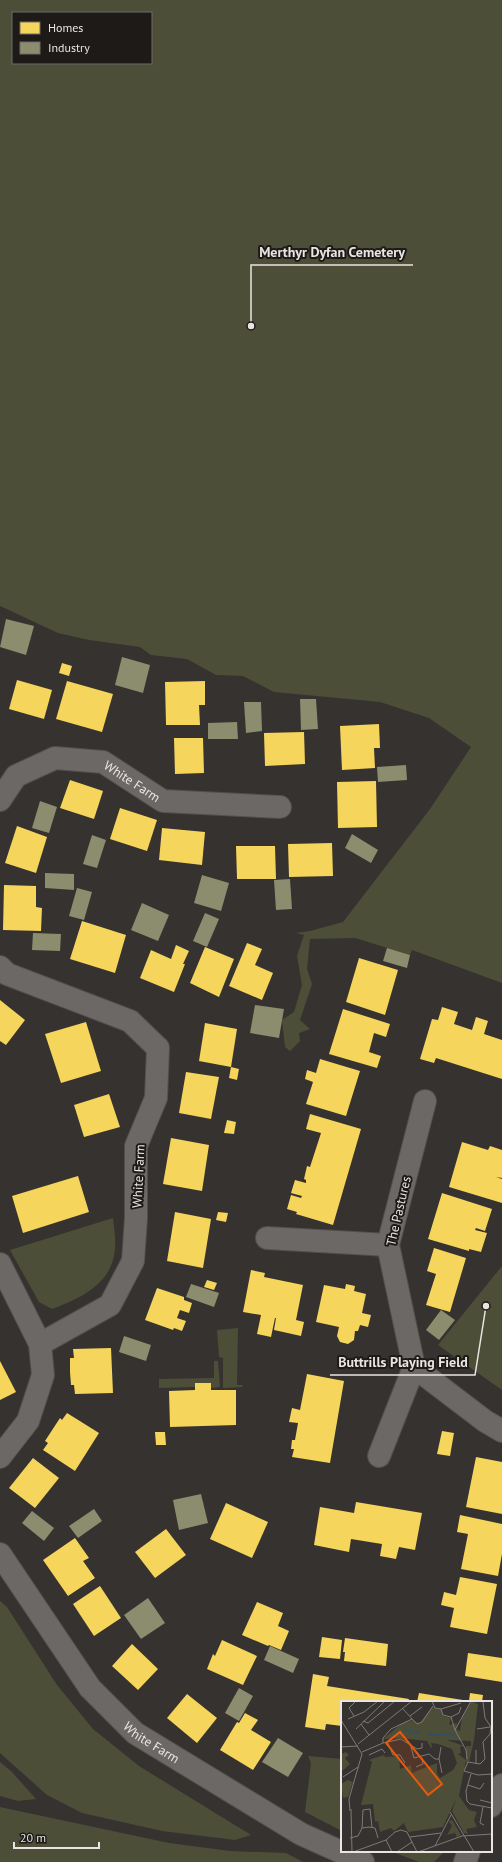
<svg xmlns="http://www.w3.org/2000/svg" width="502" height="1862" viewBox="0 0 502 1862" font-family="'PT Sans',sans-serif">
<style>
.green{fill:#4c4e38;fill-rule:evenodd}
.homes{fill:#f6d55c}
.industry{fill:#8c8c6e}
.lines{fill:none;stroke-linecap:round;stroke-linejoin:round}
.minor-casing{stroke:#534f4c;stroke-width:24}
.minor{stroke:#6c6866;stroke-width:22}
.labels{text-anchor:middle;stroke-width:4;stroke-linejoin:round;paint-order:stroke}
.street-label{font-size:13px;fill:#eae5e2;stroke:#1d1a17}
.inset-river{fill:none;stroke:#32505e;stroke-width:2}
.inset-road{fill:none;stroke:#7e7a77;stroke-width:1}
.view{fill:#e8590c;fill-opacity:0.15;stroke:#e8590c;stroke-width:2}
.inset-edge{fill:none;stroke:#eae5e2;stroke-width:2}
.leader{fill:none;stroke:#eae5e2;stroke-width:1.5}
.callout-dot{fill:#eae5e2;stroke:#1d1a17;stroke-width:1.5}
.callout-label{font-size:14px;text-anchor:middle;font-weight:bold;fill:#eae5e2;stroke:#1d1a17;stroke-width:4;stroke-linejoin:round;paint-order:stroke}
</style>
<rect width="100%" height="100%" fill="#36322f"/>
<g class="green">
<path d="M 0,0 L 502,0 L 502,983 L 412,950 L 410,955 L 355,938 L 310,939 L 307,969 L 312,984 L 300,1020 L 310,1029 L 299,1033 L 300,1041 L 290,1051 L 285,1047 L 282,1020 L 294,1012 L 302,985 L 297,956 L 304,935 L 296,933 L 310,931 L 343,922 L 430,809 L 471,747 L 429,718 L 380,702 L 274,692 L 243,676 L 216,675 L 187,659 L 151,655 L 140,647 L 89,640 L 58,633 L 0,606 ZM 13,13 L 151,13 L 151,63 L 13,63 Z"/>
<path d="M 113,1218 C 114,1228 116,1239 115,1249 C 112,1284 81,1298 52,1309 L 39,1302 L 10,1250 Z"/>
<polygon points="502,1266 502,1390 438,1345"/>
<polygon points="238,1328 237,1385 242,1385 243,1387 223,1388 223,1358 219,1357 217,1330"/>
<polygon points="214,1361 218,1361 220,1387 211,1388 211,1383 195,1383 195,1387 159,1388 159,1379 214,1378"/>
<polygon points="0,1601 7,1607 57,1685 93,1729 139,1766 251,1835 235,1840 162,1831 82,1813 47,1795 0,1753"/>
<polygon points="308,1756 342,1759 342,1831 305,1812 311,1763"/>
<polygon points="0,1762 11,1771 36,1799 18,1801 0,1796"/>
<polygon points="0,1807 169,1843 230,1851 286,1853 303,1862 0,1862"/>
<polygon points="390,1851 445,1851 434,1862 419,1862"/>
</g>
<g class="homes">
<polygon points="62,663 72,666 69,676 59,673"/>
<polygon points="17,680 52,690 44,719 9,709"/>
<polygon points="67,681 113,694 102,732 56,719"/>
<polygon points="205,681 205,705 199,705 200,725 166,725 165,682"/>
<polygon points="379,724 380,748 374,748 375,768 342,770 340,726"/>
<polygon points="304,732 305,764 265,766 264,733"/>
<polygon points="174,738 203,738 204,773 175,774"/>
<polygon points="70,780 103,791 94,819 60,808"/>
<polygon points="376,781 377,827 338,828 337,782"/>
<polygon points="120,808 157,820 147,851 110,839"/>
<polygon points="17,826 47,837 36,873 5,863"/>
<polygon points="162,828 205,832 202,865 159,860"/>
<polygon points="332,843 333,876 289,877 288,844"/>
<polygon points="236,846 275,846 276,879 237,879"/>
<polygon points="4,885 36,886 36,907 42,908 41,931 3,930"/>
<polygon points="82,921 126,935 115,973 70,959"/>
<polygon points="247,943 262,949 255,965 273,973 262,1000 229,986"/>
<polygon points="176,945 189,951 183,964 185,964 174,992 140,978 151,950 171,959"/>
<polygon points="205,947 234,959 219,997 190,983"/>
<polygon points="359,958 398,970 385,1015 346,1002"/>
<polygon points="0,1000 25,1020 6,1045 0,1041"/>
<polygon points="442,1007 458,1012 454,1024 472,1030 476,1017 488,1021 484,1034 502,1040 502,1079 436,1058 434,1063 420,1059 432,1019 438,1020"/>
<polygon points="343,1009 390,1024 386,1037 374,1033 369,1052 381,1056 377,1068 329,1054"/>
<polygon points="86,1022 101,1071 61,1083 45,1034"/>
<polygon points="205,1023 237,1029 231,1067 199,1061"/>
<polygon points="320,1059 360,1071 346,1116 306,1104 313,1082 305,1079 307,1070 316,1073"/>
<polygon points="231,1067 239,1069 237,1080 229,1078"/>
<polygon points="186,1072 219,1077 211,1119 179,1113"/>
<polygon points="109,1094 120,1127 84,1137 74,1105"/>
<polygon points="310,1114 361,1129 333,1225 296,1214 297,1212 287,1209 291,1195 301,1198 302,1196 291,1193 295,1180 306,1183 306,1180 304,1179 307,1166 310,1167 321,1133 306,1129"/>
<polygon points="227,1120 236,1122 234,1134 224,1133"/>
<polygon points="171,1138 209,1145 202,1191 163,1184"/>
<polygon points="462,1142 488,1150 490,1146 502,1150 502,1178 496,1177 502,1179 502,1203 449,1187"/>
<polygon points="78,1176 89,1212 23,1233 12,1196"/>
<polygon points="442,1193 492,1209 485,1231 476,1228 475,1230 487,1233 481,1252 469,1249 469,1251 428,1239"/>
<polygon points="175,1212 211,1219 203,1268 167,1261"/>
<polygon points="218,1212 228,1213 226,1222 216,1220"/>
<polygon points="434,1248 466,1258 450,1312 426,1305 436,1274 427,1271"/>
<polygon points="251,1270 265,1273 264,1277 303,1285 296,1320 304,1322 301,1336 274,1330 276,1318 275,1318 271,1337 257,1334 261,1315 243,1312"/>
<polygon points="207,1280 217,1283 214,1290 204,1287"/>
<polygon points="346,1284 355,1286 354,1291 366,1294 362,1313 371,1315 368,1327 360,1325 358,1331 355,1331 354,1340 348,1344 340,1342 337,1336 339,1327 316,1322 324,1285 345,1289"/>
<polygon points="157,1288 184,1297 184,1300 192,1303 189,1313 180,1310 177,1318 186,1321 182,1331 174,1328 173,1330 145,1320"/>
<polygon points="111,1348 113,1393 75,1394 74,1385 71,1385 70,1372 70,1358 74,1358 73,1349"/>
<polygon points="0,1361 16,1392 0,1400"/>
<polygon points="307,1374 344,1381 330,1463 292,1457 294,1449 291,1449 292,1440 295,1440 298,1423 289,1422 292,1408 300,1410"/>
<polygon points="195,1383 211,1383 211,1390 236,1390 236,1425 170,1427 169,1391 195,1390"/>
<polygon points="67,1413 99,1433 75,1471 43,1450 48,1443 45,1441 60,1418 62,1420"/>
<polygon points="442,1431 454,1433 450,1456 437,1454"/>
<polygon points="155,1432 165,1432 166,1445 156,1445"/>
<polygon points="476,1457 502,1462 502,1514 466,1507"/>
<polygon points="33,1458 59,1478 35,1508 9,1488"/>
<polygon points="356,1502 422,1513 415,1550 399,1547 396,1559 380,1556 382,1544 351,1539 349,1552 314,1545 320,1507 354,1513"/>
<polygon points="226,1503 268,1522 252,1558 210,1539"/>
<polygon points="460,1515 502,1524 502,1554 498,1576 461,1569 468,1534 457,1532"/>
<polygon points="166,1529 186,1555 155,1578 135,1552"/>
<polygon points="75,1538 89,1558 83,1561 95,1578 68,1596 43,1560"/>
<polygon points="460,1577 497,1584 487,1634 450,1627 454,1608 441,1605 444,1592 456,1595"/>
<polygon points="100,1586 121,1618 94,1636 73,1604"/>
<polygon points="257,1602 283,1613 278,1626 289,1631 281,1650 269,1645 268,1646 242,1635"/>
<polygon points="322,1637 342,1640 340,1659 319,1657"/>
<polygon points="345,1638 388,1644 386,1666 344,1661 345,1652 343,1652"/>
<polygon points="222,1640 257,1656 243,1685 207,1669 213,1654 215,1656"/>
<polygon points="132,1644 158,1669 138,1690 112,1666"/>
<polygon points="468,1653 502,1658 502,1682 465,1676"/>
<polygon points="313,1674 329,1677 327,1686 409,1699 408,1702 342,1702 342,1726 326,1724 325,1730 305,1727"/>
<polygon points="419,1693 469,1701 470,1693 483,1695 482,1702 417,1702"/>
<polygon points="187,1694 217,1718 197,1743 167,1718"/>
<polygon points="245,1713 258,1720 251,1730 271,1742 253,1770 220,1750 237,1722 239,1723"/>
</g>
<g class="industry">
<polygon points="6,619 34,626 26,655 0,647"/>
<polygon points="122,657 150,665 143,693 115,685"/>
<polygon points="300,699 316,699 318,729 301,730"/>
<polygon points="244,702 261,702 262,731 246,733"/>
<polygon points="237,722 238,739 208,739 208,723"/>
<polygon points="406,765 407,780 378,782 377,767"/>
<polygon points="40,801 57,807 49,833 32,828"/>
<polygon points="352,834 378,850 371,863 345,848"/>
<polygon points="92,835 106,840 97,868 83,864"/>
<polygon points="45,873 74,874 74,890 45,888"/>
<polygon points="202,875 229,883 221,911 194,903"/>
<polygon points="290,879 292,909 276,910 274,880"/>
<polygon points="77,888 92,892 84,920 69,916"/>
<polygon points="142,903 169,915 158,941 131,930"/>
<polygon points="205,913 219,919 207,947 193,941"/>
<polygon points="33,933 61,934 60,951 32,950"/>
<polygon points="387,948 410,955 407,968 383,961"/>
<polygon points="255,1005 284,1009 279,1038 250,1033"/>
<polygon points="191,1284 219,1293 214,1307 186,1297"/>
<polygon points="441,1310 455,1320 439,1340 426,1330"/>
<polygon points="124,1336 151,1345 146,1361 119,1352"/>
<polygon points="201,1494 208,1523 179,1530 173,1500"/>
<polygon points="94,1509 102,1521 78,1538 69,1526"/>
<polygon points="32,1511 54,1528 44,1541 22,1523"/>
<polygon points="148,1598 165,1623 141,1639 124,1615"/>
<polygon points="270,1646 299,1659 293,1673 264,1660"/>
<polygon points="239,1688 253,1696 239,1721 225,1713"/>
<polygon points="278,1738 303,1753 288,1777 262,1762"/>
</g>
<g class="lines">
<defs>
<g id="minor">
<path id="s1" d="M 0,800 L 16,776 L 55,758 L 103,762 L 163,801 L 280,807"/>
<polyline points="0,967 7,974 130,1021 158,1048 156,1098 136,1146 136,1218 133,1261 110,1305 40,1344"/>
<polyline points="425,1101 388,1245 414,1367 485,1421 502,1431"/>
<polyline points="267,1238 388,1245"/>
<polyline points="0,1264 40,1344 43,1375 28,1421 0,1457"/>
<polyline points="379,1456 414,1367"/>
<path id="s2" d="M 0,1554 L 90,1688 L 135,1733 L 301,1834 L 363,1862"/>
<polyline points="491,1806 502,1785"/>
<polyline points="465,1862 469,1851"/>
</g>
</defs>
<use href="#minor" class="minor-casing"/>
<use href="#minor" class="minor"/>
</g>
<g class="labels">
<g class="street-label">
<text dy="5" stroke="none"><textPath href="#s1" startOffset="155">White Farm</textPath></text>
<text transform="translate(138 1176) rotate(-87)" y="5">White Farm</text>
<text transform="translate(398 1211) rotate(-77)" y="5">The Pastures</text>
<text dy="5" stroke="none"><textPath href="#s2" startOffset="244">White Farm</textPath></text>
</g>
</g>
<g transform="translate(341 1701)">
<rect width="151" height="151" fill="#36322f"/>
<path d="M 130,0 L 137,3 L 133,39 L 128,61 L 125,62 L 125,45 L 130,45 L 130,40 L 106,39 L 123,45 L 119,46 L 120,52 L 117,53 L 125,59 L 118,95 L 128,109 L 136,111 L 133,119 L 136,126 L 125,128 L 127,133 L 123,132 L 111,110 L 115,98 L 102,126 L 67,131 L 63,122 L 53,130 L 50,127 L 39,131 L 37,120 L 34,121 L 32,103 L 20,104 L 31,61 L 28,59 L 43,54 L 44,56 L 58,55 L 59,68 L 70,64 L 69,60 L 71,72 L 96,62 L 96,73 L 99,77 L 112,69 L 116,62 L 111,48 L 97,43 L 90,42 L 91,46 L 90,47 L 86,40 L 59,37 L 42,38 L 60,23 L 72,19 L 78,23 L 91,6 L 100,8 L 102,15 L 110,17 L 108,24 L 116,22 L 115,28 L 119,30 L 121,17 ZM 5,51 L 8,54 L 4,57 L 9,63 L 0,71 L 0,53 ZM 7,79 L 12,81 L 7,96 L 2,97 L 0,83 ZM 111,119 L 120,134 L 116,136 L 114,132 L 105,134 L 101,132 L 106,134 L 111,125 L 108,120 Z" fill="#4c4e38"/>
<path class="inset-river" d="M 64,29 L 79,32M 87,34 L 114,33"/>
<path class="inset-road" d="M 91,0 L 94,7 L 100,8 L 102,14 L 110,16 L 114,29M 142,1 L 144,17 L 150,26 L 149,33 L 142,41 L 144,58 L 139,63 L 127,61 L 123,70 L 137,74 L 151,73M 61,7 L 76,23 L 81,21 L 92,5M 100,8 L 120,2M 13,15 L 8,7 L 15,0M 69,15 L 81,6M 110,16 L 118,12 L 120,6M 7,18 L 23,11 L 37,0M 0,19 L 21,53 L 8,98 L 9,110M 22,20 L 27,22 L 54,0M 20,23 L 28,34M 15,28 L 44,0M 136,28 L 149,26M 46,40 L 52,54 L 59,54 L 64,62M 42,42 L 60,38 L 76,48 L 81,47 L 81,42M 17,43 L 71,0M 0,46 L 17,45M 70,46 L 73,57 L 88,53 L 94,58 L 98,58 L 100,46M 135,49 L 135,63M 21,51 L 42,42 L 42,37 L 50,28 L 71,18M 28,54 L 41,48 L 44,52M 98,58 L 101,72M 126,58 L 125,49 L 114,29 L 130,0M 75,66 L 82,63 L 81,57M 130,73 L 125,90 L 126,100 L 129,103 L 151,107M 2,76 L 17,66M 127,84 L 139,88 L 143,82M 139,99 L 151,102M 142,106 L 139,122 L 143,124M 10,108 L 11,151M 109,111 L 133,151M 21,127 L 22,109 L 29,108 L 31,126M 69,136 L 100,132M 9,137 L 17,135 L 21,127 L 28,126 L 34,127 L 37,137M 45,139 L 51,151M 94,145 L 110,114M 12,151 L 45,139 L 54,131 L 60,129 L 66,131 L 76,151M 56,151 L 71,141M 77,151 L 121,135 L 151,133"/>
<path class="view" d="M 59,31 L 101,83 L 87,94 L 45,42 Z"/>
<rect width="151" height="151" class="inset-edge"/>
</g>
<path class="leader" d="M251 326L251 265H413M486 1306L475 1375H330"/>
<g class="callout-dot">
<circle cx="251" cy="326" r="4"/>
<circle cx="486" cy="1306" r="4"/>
</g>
<g class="callout-label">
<text x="332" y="257">Merthyr Dyfan Cemetery</text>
<text x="403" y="1367">Buttrills Playing Field</text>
</g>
<rect x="12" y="12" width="140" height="52" fill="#1d1a17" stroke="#6f6b68"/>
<rect x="20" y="22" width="20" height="12" fill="#f6d55c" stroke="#6f6b68"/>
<text x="48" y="32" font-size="12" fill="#eae5e2">Homes</text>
<rect x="20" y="42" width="20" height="12" fill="#8c8c6e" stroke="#6f6b68"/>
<text x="48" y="52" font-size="12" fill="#eae5e2">Industry</text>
<path d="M14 1842v6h85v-6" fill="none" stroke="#eae5e2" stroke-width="2"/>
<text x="20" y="1842" font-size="12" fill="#eae5e2" stroke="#1d1a17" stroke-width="3" paint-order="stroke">20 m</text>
</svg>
